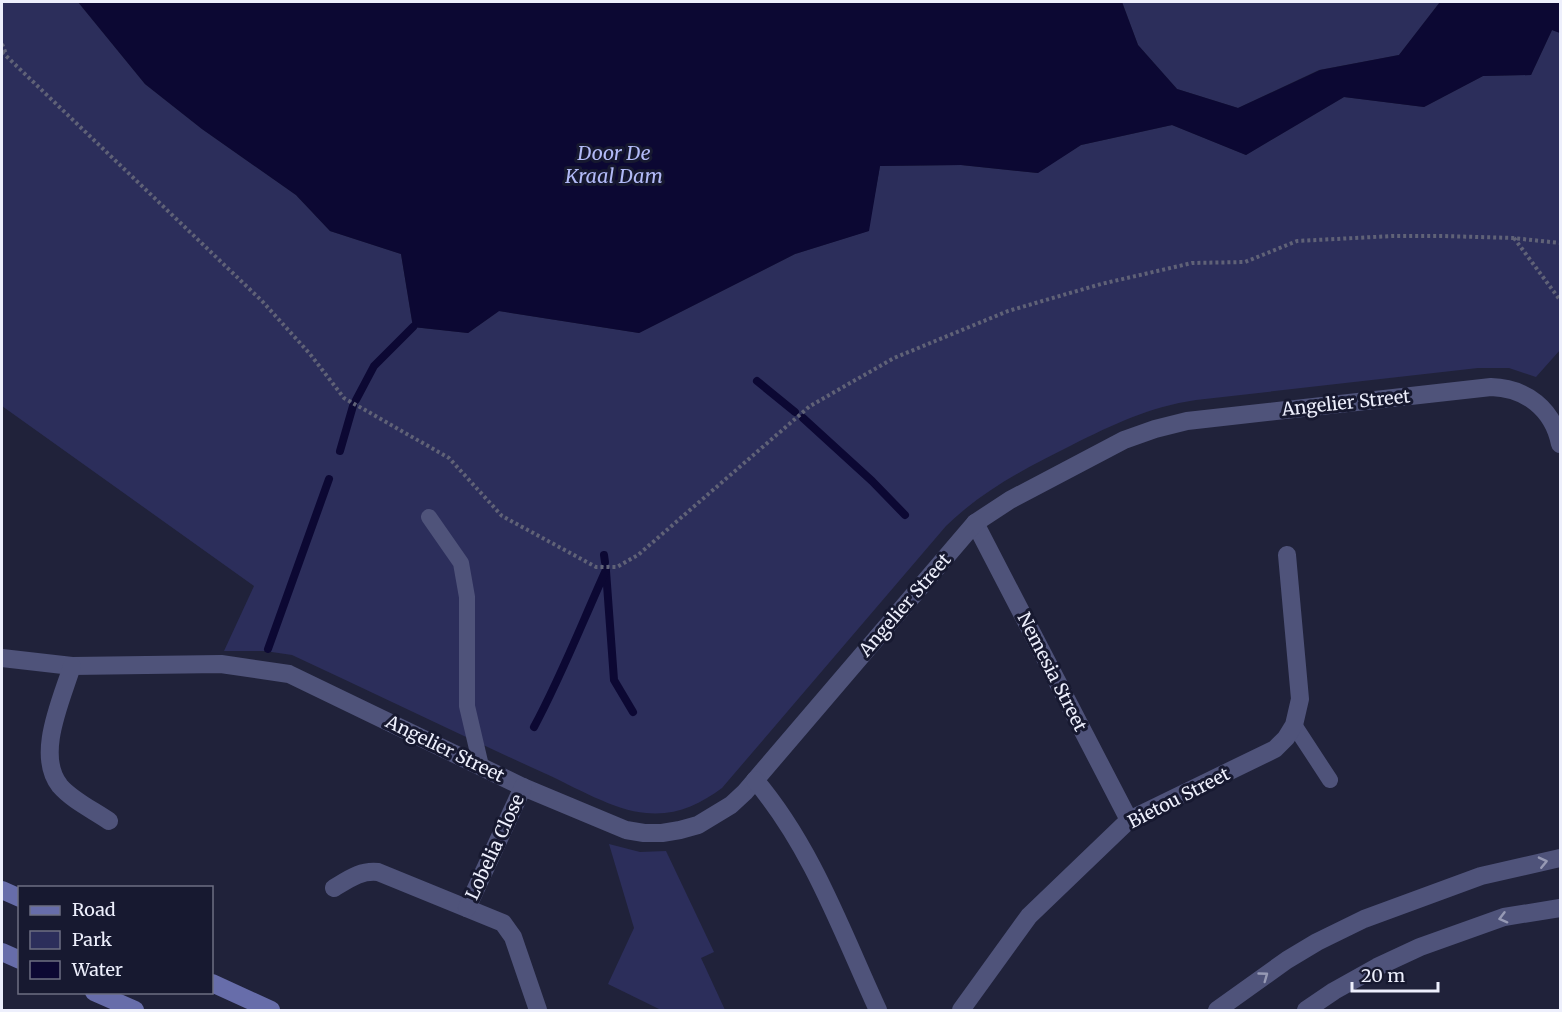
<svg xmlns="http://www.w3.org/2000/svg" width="1562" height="1012" viewBox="0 0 1562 1012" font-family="Merriweather,serif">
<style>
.green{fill:#2c2e5b}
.water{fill:#0c0833}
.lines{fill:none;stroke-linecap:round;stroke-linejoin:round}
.stream{stroke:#0c0833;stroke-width:8}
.path{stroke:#606277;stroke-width:4;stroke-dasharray:3 3;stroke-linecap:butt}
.service{stroke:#4f537a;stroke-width:16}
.minor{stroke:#4f537a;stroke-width:18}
.tertiary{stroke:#4f537a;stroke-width:18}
.secondary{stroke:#676daa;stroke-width:18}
.oneway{stroke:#9699b4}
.labels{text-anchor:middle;stroke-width:6;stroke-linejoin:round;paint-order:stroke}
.street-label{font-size:18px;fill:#edeffc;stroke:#171930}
.water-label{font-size:20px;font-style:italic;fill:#b2baf7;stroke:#171930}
</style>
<rect width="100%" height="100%" fill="#20223a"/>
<g class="green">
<path d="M 2,2 L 78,2 L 145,84 L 202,129 L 296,195 L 330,231 L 401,254 L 413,327 L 468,333 L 499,311 L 639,333 L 795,254 L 868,231 L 880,166 L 961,165 L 1037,173 L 1081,145 L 1172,125 L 1246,155 L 1344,97 L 1424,107 L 1483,76 L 1531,75 L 1552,30 L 1560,33 L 1560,350 L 1536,377 L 1509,368 L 1478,368 L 1196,400 C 1149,407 1114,424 1072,445 C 1026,468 983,490 946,526 L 722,788 C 699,805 675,816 646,813 C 615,811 573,786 544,773 C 460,735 376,694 292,655 L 265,651 L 224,651 L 254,586 L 2,406 Z"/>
<polygon points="1122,2 1440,2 1399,55 1319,70 1238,108 1177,89 1138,45"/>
<polygon points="609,844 640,852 666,851 714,952 701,958 725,1010 659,1010 659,1009 608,984 634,928"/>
</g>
<polygon class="water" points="78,2 1122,2 1138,45 1177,89 1238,108 1320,70 1399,55 1440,2 1560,2 1560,33 1552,30 1531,75 1483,76 1424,107 1344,97 1246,155 1172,125 1081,145 1038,173 961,165 880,166 869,231 795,254 639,333 499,311 468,333 413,327 401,254 330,231 296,195 202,129 145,84"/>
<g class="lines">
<g class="stream">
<polyline points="757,381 795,412"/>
<polyline points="356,400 374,366 413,327"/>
<polyline points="803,418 872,481 905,515"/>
<polyline points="340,451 353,406"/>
<polyline points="604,555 605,562"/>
<polyline points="606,571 614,680 633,712"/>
<polyline points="268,649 329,479"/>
<path d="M 534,727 C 561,677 582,623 606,570"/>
</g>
<g class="path">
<polyline points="2,44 6,54"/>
<polyline points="2,52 262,301 310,354 344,398 449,458 502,516 596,567 617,567 638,555 810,406 894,358 1008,311 1101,284 1192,263 1245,262 1297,241 1393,236 1441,236 1513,238 1560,243"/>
<polyline points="1514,238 1560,300"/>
</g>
<g class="service">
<polyline points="429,517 461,563 467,597 467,706 481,766"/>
<polyline points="1294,725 1330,780"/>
</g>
<g class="minor">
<polyline points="975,523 1129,820"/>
<path d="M 2,658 L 72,666 L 221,664 L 289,674 L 523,787 L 626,830 L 644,833 L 662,833 L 680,830 L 698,825 L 731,805 L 745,792 L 975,523 L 1010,500 L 1124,440 L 1155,429 L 1187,421 L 1491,387 C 1526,388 1553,409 1560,444"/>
<path d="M 72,666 C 62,699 35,755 60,786 C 72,800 93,810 109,821"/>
<path d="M 755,780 C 812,847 842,932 878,1010"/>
<path d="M 334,888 C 349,879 361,870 378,872 L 503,923 L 513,937 L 538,1010"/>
<polyline points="467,908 523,787"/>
<polyline points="961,1010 1029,916 1129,820 1275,749 1286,738 1294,725 1300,699 1287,555"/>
</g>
<g class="tertiary">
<polyline points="1217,1010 1287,960 1317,942 1364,919 1481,876 1560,858"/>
<polyline points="1306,1010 1334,991 1377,967 1420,947 1504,917 1560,908"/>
</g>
<g class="secondary">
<polyline points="2,890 20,898"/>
<polyline points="2,952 20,960"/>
<polyline points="212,983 271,1010"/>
<polyline points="94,992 135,1010"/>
</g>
</g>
<defs><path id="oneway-chevron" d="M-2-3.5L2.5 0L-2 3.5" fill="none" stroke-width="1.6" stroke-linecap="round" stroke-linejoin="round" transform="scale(1.5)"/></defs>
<g class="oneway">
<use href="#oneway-chevron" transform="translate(1543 862) rotate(-13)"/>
<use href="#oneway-chevron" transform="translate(1503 918) rotate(165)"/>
<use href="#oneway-chevron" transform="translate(1264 976) rotate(-36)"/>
</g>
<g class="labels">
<g class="street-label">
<text transform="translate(1346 403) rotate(-6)" y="6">Angelier Street</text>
<text transform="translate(905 605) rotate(-49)" y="6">Angelier Street</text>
<text transform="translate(1052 672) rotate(63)" y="6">Nemesia Street</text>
<text transform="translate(445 749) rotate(26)" y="6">Angelier Street</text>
<text transform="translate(1179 798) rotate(-27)" y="6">Bietou Street</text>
<text transform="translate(495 847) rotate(-65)" y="6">Lobelia Close</text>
</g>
<g class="water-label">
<text x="614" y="160">Door De<tspan x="614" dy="23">Kraal Dam</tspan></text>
</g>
</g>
<rect width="1562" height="1012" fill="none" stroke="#edeffc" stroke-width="6"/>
<rect x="18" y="886" width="195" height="108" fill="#171930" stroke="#6d6f82" stroke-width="1.5"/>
<rect x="30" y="906" width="30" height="9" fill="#676daa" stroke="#6d6f82" stroke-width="1.5"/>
<text x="72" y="916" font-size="18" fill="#edeffc">Road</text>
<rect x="30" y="931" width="30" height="18" fill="#2c2e5b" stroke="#6d6f82" stroke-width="1.5"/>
<text x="72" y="946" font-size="18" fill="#edeffc">Park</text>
<rect x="30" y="961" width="30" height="18" fill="#0c0833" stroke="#6d6f82" stroke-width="1.5"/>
<text x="72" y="976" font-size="18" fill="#edeffc">Water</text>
<path d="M1352 982v9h86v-9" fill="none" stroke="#edeffc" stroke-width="3"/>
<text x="1361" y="982" font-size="18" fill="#edeffc" stroke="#171930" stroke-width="4.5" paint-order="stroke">20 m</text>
</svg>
